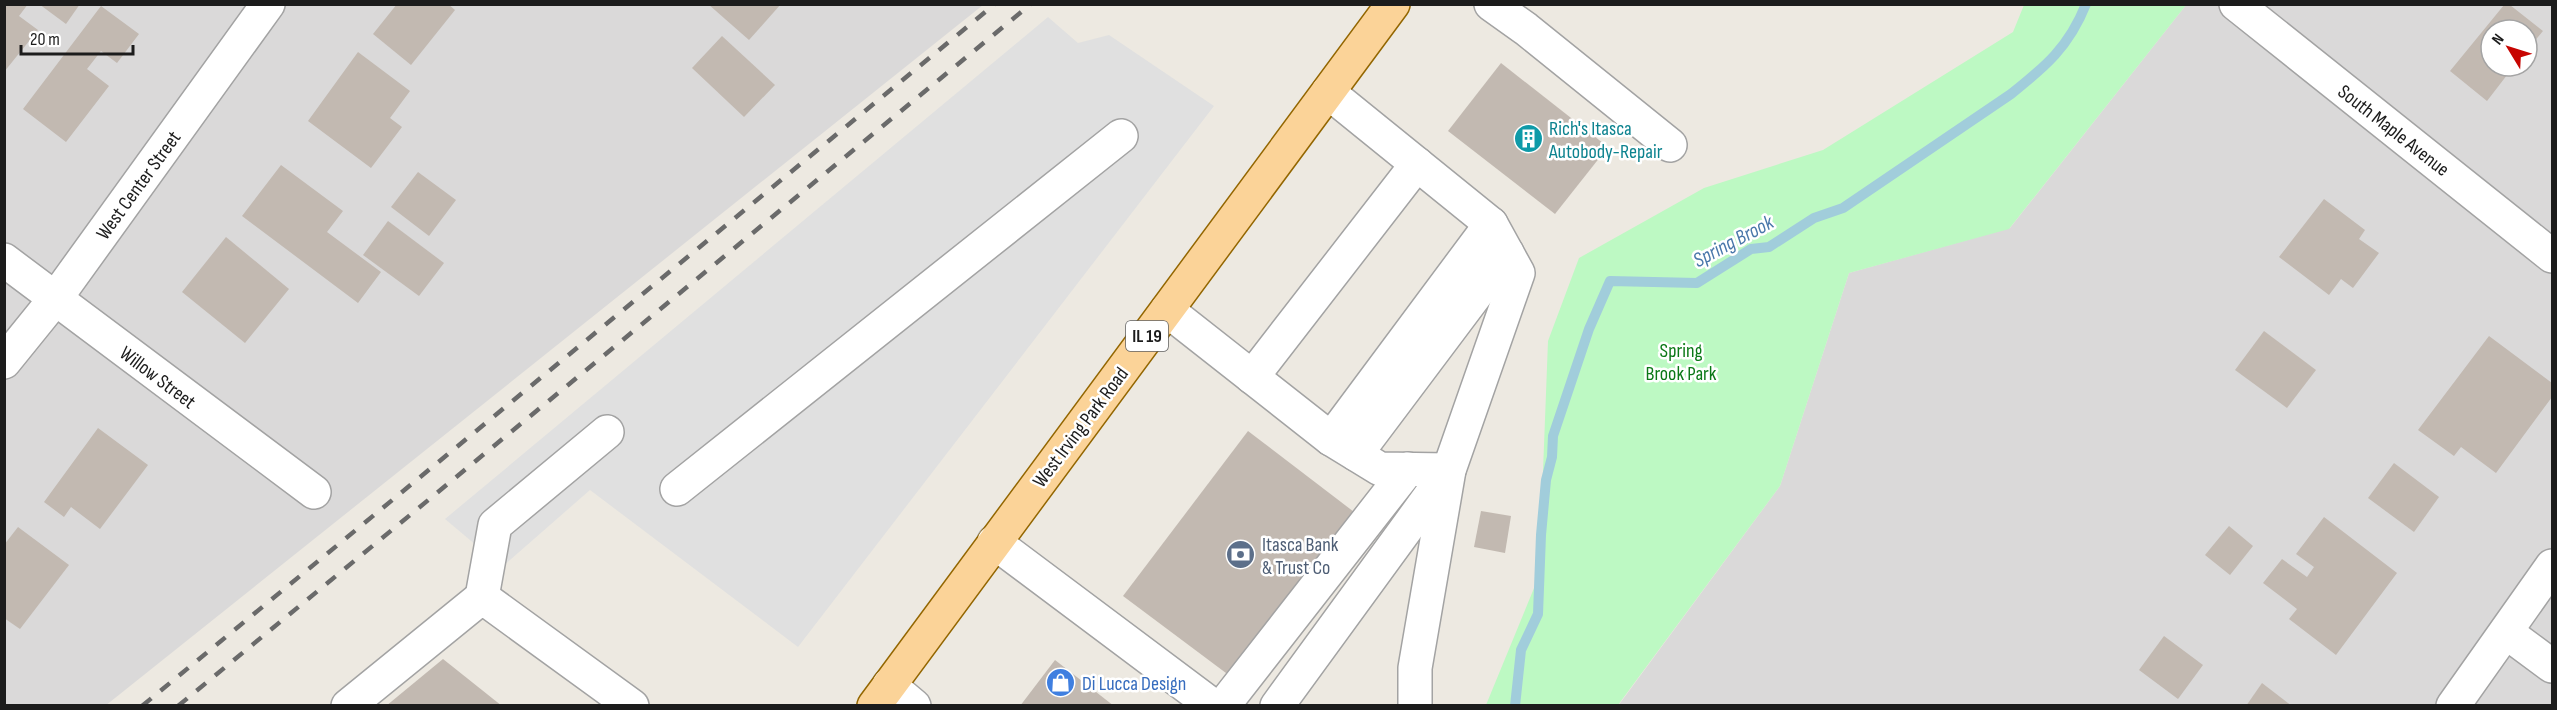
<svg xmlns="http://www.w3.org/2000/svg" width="2557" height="710" viewBox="0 0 2557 710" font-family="'Sofia Sans Condensed',sans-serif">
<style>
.residential{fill:#dad9d9;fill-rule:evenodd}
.park{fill:#bdf9c3}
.parking{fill:#e0e0e0}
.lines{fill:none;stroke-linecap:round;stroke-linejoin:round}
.stream{stroke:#a1cddb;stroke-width:10}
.building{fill:#c2b9b1}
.minor-casing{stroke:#a3a3a3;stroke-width:36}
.major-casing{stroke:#936600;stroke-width:36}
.minor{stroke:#fff;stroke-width:33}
.major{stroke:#fbd398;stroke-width:33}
.rail{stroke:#6a6a6a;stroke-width:4.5;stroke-dasharray:12 12;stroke-linecap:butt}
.labels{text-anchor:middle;stroke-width:5;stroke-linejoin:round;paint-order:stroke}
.shield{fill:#fff;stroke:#606060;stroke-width:1.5}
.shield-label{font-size:18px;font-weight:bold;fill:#1c1c1c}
.culture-label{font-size:20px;fill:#0d838f;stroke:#fff;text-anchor:start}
.street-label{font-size:20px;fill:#1c1c1c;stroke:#fff}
.park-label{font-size:20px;fill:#0b7817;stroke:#fff}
.service-label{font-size:20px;fill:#4e5e75;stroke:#fff;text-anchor:start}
.shop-label{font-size:20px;fill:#366cbe;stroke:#fff;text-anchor:start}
.water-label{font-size:21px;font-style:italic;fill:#4977aa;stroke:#fff}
</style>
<rect width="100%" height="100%" fill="#ede9e1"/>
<g class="residential">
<polygon points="4,5 983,5 105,706 5,705"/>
<path d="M 2186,5 L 2552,5 L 2552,705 L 1618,706 L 1780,486 L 1849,273 L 2010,228 ZM 2491,30 L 2527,30 L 2527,66 L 2491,66 Z"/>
</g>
<polygon class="park" points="2024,5 2186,5 2009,229 1849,273 1780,486 1618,705 1486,705 1539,576 1548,341 1579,258 1704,188 1823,150 2013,32"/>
<polygon class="parking" points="1048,17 1078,43 1109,35 1214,106 798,647 590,490 502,567 445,519"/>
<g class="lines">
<path class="stream" d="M 1515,706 L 1521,650 L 1538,614 L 1541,535 L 1546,480 L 1552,457 L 1553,436 L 1589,329 L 1610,281 L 1697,283 L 1751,249 L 1769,247 L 1814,218 L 1843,208 L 2011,94 C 2045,67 2069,47 2086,4"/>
</g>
<g class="building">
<polygon points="4,4 28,4 19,16 38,30 4,72"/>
<polygon points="39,4 80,4 66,24"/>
<polygon points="397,4 448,4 455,10 411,65 373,34"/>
<polygon points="708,4 781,4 749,40"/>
<polygon points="2504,5 2510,5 2543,31 2527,50 2527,30 2491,30 2491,66 2514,66 2487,101 2450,71"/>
<polygon points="101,6 139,34 117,63 101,51 87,69 109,86 66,142 23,109"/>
<polygon points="722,36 775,85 744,117 692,68"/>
<polygon points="358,52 410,91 390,118 402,127 371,168 308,121"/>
<polygon points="1501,63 1608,147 1555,214 1448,131"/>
<polygon points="281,165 343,211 327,232 381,272 358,303 242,216"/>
<polygon points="418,172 456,200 429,236 391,207"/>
<polygon points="2324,199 2365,230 2359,239 2379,253 2353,288 2341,279 2329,295 2279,257"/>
<polygon points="388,221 444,263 419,296 363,255"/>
<polygon points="226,237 289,289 245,343 182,292"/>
<polygon points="2264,331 2316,370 2287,408 2235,370"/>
<polygon points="2489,336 2552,383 2552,397 2496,473 2461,447 2454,456 2418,430"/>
<polygon points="98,428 148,465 100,529 71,507 64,517 44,502"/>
<polygon points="1248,431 1358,515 1234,679 1123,596"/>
<polygon points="2394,463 2439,497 2414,532 2368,498"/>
<polygon points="1481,511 1511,516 1505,553 1474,547"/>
<polygon points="2324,517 2397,573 2336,655 2289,619 2297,609 2263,583 2282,559 2307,577 2314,567 2296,554"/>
<polygon points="2229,526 2253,546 2230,575 2205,555"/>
<polygon points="18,527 69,565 20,629 4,618 4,545"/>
<polygon points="2164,636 2203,665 2178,699 2139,670"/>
<polygon points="443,659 502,706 386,706"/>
<polygon points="1055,660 1114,706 1020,706"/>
<polygon points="2262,683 2292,706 2246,706"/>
</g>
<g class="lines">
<defs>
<g id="minor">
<polyline points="1491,4 1526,29 1670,145"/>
<polyline points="2236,4 2552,256"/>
<polyline points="1328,92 1491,224 1518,273 1449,470 1415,668 1415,706"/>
<polyline points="4,260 314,492"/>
<polyline points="1167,310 1331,439 1380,469 1449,470"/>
<polyline points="4,362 55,299 268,4"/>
<polyline points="1252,377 1417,164"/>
<polyline points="1331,439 1491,224"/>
<polyline points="1356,454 1507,253"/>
<polyline points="677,489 1121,136"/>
<polyline points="994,542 1213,706"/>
<polyline points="482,597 495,525 607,432"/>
<polyline points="2506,632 2552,666"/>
<polyline points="889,685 914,706"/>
<polyline points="348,706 482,597 632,706"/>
<polyline points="1223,706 1408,469"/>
<polyline points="1277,706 1444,477"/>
<polyline points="2453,706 2552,566"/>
</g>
<polyline id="major" points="874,706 1393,4"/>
</defs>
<use href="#minor" class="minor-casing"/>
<use href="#major" class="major-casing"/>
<use href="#minor" class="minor"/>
<use href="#major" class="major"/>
<g class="rail">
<polyline points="142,706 995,4"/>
<polyline points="178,706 1031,4"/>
</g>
</g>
<defs>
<symbol id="building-disc" viewBox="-11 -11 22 22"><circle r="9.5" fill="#0f9aa8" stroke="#fff"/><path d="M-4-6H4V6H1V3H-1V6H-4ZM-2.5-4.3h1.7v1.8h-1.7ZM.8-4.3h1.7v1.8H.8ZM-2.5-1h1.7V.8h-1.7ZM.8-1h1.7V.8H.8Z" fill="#fff"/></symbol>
<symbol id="bank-disc" viewBox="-11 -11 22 22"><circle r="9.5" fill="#5c6f8a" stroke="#fff"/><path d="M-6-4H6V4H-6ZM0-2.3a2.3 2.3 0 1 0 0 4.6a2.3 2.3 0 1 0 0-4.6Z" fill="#fff"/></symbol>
<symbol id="shop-disc" viewBox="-11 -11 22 22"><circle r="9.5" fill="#3f7fe0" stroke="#fff"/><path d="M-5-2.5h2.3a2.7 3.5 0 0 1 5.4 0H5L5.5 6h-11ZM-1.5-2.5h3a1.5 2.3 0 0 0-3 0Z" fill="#fff"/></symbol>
</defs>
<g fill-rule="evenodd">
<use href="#building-disc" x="1512" y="122" width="33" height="33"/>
<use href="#bank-disc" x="1224" y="538" width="33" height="33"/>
<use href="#shop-disc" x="1044" y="666" width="33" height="33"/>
</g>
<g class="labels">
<rect class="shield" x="1126" y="321" width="42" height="30" rx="4.5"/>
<g class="shield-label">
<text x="1147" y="342">IL 19</text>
</g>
<g class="culture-label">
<text x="1549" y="135">Rich's Itasca<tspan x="1549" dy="23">Autobody-Repair</tspan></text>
</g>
<g class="street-label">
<text transform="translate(2394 130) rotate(38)" y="7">South Maple Avenue</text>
<text transform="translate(138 185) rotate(-54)" y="7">West Center Street</text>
<text transform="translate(158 377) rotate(37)" y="7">Willow Street</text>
<text transform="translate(1080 427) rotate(-53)" y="7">West Irving Park Road</text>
</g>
<g class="park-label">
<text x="1681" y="357">Spring<tspan x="1681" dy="23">Brook Park</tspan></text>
</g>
<g class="service-label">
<text x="1262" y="551">Itasca Bank<tspan x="1262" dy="23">&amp; Trust Co</tspan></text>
</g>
<g class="shop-label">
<text x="1082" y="690">Di Lucca Design</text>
</g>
<g class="water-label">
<text transform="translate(1733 241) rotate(-28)" y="7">Spring Brook</text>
</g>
</g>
<rect width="2557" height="710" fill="none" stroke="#1c1c1c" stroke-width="12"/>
<g transform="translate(2509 48) rotate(308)"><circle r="28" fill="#ffffff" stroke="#a4a4a4" stroke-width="1.5"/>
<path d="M0-4.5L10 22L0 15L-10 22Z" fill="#c70501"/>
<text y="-9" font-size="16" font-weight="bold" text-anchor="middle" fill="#1c1c1c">N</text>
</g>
<path d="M21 45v9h112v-9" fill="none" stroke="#1c1c1c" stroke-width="3"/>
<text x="30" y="45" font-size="18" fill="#1c1c1c" stroke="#ffffff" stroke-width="4.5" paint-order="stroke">20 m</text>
</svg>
